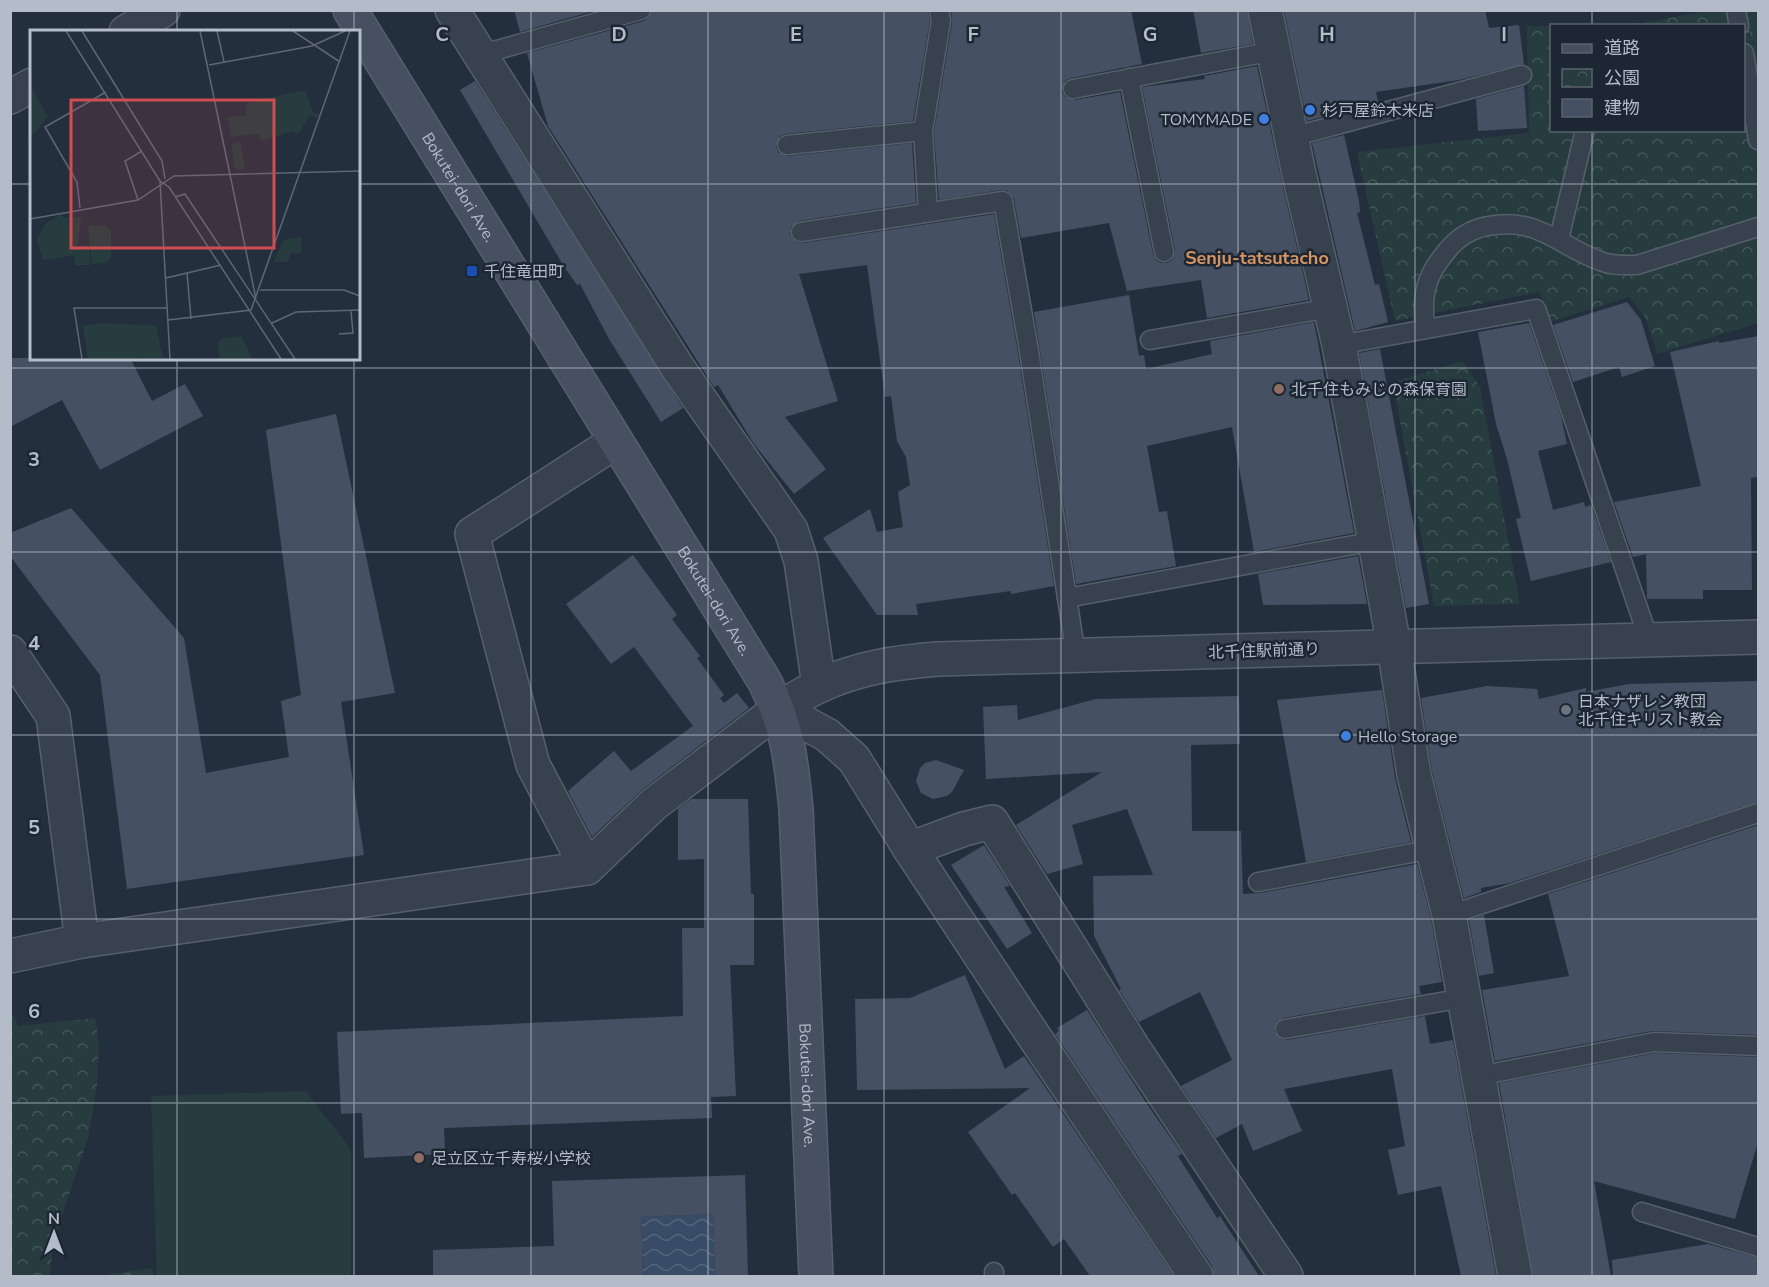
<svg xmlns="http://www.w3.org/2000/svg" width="1769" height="1287" viewBox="0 0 1769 1287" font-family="'Nunito Sans','Noto Sans JP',sans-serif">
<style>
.grass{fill:#263c3f}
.park{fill:url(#park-crowns)}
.water{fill:url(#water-waves)}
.building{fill:#455162}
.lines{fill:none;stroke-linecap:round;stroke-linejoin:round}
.service-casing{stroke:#565f6c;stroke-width:21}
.minor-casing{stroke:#565f6c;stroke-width:36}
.tertiary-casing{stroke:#565f6c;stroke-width:36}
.secondary-casing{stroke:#565f6c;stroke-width:36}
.service{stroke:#38414e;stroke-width:18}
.minor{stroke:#38414e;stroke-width:33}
.tertiary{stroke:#38414e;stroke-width:33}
.secondary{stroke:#465061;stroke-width:33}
.grid{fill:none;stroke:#b4bcc9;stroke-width:1.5;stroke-opacity:0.55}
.shop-dot{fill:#3f7fe0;stroke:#1d2633;stroke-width:2}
.transit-dot{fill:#1a4fb4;stroke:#1d2633;stroke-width:2}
.education-dot{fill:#8d6e63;stroke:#1d2633;stroke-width:2}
.worship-dot{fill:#6b7280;stroke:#1d2633;stroke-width:2}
.labels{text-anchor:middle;stroke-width:5;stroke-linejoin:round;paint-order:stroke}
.poi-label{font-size:16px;fill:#b4bcc9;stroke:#1d2633;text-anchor:start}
.street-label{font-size:16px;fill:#b4bcc9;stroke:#1d2633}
.neighbourhood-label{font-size:18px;font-weight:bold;fill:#d59563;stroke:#1d2633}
.inset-road{fill:none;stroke:#5e6776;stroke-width:1.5}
.view{fill:#ce4d50;fill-opacity:0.15;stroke:#ce4d50;stroke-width:3}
.inset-edge{fill:none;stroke:#b4bcc9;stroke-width:3}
.grid-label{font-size:20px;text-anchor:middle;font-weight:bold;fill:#b4bcc9;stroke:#1d2633;stroke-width:5;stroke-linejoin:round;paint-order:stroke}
</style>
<defs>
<pattern id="park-crowns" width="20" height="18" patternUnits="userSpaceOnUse" patternTransform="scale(1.5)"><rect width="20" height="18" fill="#263c3f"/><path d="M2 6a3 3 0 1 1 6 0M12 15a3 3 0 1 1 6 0" fill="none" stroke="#435659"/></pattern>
<pattern id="water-waves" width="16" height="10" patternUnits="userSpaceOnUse" patternTransform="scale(1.5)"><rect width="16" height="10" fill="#394c67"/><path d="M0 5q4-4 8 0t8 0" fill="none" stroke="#53647b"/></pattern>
</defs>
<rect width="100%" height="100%" fill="#242f3e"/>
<polygon class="grass" points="306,1091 351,1150 351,1276 157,1276 151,1096"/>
<g class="park">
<polygon points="1705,11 1758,11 1758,323 1657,354 1646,318 1629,297 1550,322 1539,292 1395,321 1357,152 1529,133 1527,26 1551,26 1552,130 1744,130 1744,26 1633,25"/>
<polygon points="1463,361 1480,387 1520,604 1434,606 1393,382"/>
<polygon points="11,1015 14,1015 18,1026 95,1018 99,1044 97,1087 88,1137 53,1244 50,1276 11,1276"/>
<polygon points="152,1268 153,1276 98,1276"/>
</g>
<polygon class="water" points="713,1214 715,1276 643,1276 641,1217"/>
<g class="building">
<polygon points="514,10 597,10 520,32"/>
<polygon points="652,10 928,10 930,21 913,121 786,134 780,136 776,146 778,152 788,156 912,143 916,203 799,221 791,227 790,234 796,242 803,243 994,214 1017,347 1054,586 1011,594 1011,591 916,604 918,615 877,615 823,538 870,509 877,532 903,527 898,492 910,485 906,457 897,441 891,396 885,397 867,265 799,274 838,401 785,417 826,469 794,494 754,444 718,385 714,387 548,126 527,53 644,21 649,17"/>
<polygon points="951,10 1131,10 1142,64 1071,78 1065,81 1062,91 1065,97 1075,100 1120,92 1153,254 1156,260 1161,263 1167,263 1172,260 1175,250 1142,87 1205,79 1204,76 1257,66 1281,178 1309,300 1207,318 1201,280 1127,291 1109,223 1021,238 1014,199 1008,191 1001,190 939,200 934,132 952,23"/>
<polygon points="1193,10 1247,10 1253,44 1201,53"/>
<polygon points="1284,10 1485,10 1489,28 1519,25 1524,64 1459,80 1376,92 1378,102 1342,108 1342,112 1307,121"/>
<polygon points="475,81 683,408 661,422 609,339 580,284 577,285 563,265 460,90"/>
<polygon points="1524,86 1527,128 1478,131 1476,99"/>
<polygon points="1344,135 1359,201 1360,212 1357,213 1375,285 1379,284 1388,322 1355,331 1312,143"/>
<polygon points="1129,295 1139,356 1144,355 1146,369 1212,354 1210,341 1314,322 1354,533 1254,552 1232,427 1147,446 1159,512 1167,511 1176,566 1076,584 1034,312"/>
<polygon points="1627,302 1641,320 1655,366 1622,377 1619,367 1573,382 1553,325"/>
<polygon points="1529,323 1561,416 1567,444 1538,451 1553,510 1584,502 1585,507 1591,505 1611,562 1531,581 1516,519 1521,518 1507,459 1496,424 1478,332"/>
<polygon points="1758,336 1758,477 1751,478 1752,590 1703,590 1703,599 1647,599 1646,554 1633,557 1614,502 1701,486 1670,352 1719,341 1719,343"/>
<polygon points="1380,349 1429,604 1406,608 1359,353"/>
<polygon points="10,358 130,358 152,401 185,384 203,416 100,470 62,400 10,427"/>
<polygon points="336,414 395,693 341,702 364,855 127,889 100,675 10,556 10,533 71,508 184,638 206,773 289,757 281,701 301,695 266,430"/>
<polygon points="633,555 677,615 672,619 700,656 697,658 724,695 720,698 724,703 737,693 749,708 643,789 592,837 568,791 614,751 631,771 693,726 634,647 611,664 566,604"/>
<polygon points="1358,556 1367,604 1263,605 1258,574"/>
<polygon points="1758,681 1758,802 1510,883 1481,888 1481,892 1464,898 1432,771 1421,698 1487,686 1537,689 1539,699 1586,688 1586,692 1629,684"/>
<polygon points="1382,690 1395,778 1411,842 1306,862 1277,700"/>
<polygon points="1239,696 1240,744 1191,745 1192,831 1241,831 1243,894 1260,893 1417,864 1431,919 1442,982 1419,986 1421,994 1283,1018 1275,1025 1274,1031 1281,1039 1287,1040 1425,1016 1430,1044 1453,1040 1496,1276 1461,1276 1441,1186 1398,1195 1388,1150 1405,1146 1392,1069 1284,1089 1302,1131 1253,1151 1242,1124 1216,1138 1181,1086 1232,1060 1200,992 1139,1022 1119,990 1121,989 1094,936 1093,876 1153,875 1127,809 1072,825 1083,864 1047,874 1016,825 1102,772 986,779 983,707 1017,705 1018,720 1096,699"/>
<polygon points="936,760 964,770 952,792 947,796 933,799 921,793 916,781 920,768 925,763"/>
<polygon points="691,799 748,799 751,894 754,894 754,965 730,965 736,1096 711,1097 712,1118 444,1128 445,1154 364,1158 362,1113 341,1114 337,1032 683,1016 682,928 704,928 704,859 678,860 678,809"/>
<polygon points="1758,825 1758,1035 1652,1031 1495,1061 1482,990 1569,976 1548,894"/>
<polygon points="984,845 1010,886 1004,887 1032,933 1007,949 951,865"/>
<polygon points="1484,915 1494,973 1479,976 1469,920"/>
<polygon points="965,975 1005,1069 1024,1056 1174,1276 1090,1276 1064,1239 1053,1247 1015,1193 1012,1195 968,1132 1030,1088 857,1090 855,999 910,998"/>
<polygon points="1087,1010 1147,1104 1182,1154 1178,1156 1217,1218 1220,1216 1259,1276 1214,1276 1212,1266 1055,1034 1059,1031 1057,1028"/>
<polygon points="1655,1053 1758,1057 1758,1142 1735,1219 1594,1181 1611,1276 1533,1276 1499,1083"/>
<polygon points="745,1175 748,1276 715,1276 713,1214 641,1217 643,1276 433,1276 433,1250 554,1246 552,1181"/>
<polygon points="1708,1244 1758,1258 1758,1276 1613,1276 1612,1260"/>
</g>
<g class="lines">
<defs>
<g id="service">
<polyline points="1736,10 1739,26"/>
<polyline points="1744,53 1758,140"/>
<polyline points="479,55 641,10"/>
<polyline points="1129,78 1164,252"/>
<polyline points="1073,89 1274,51"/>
<polyline points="1292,137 1522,75"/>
<polyline points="787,145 923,131"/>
<polyline points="928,212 923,131 941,21 939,10"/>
<polyline points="801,232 1003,201 1028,345 1076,656"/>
<polyline points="1559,239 1585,130"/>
<path d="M 1425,329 C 1422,296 1424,278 1446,252 C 1456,239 1471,229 1488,226 C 1539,217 1557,245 1600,261 C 1612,266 1624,265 1637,265 L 1758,227"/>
<polyline points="1150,340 1330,308"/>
<polyline points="1339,345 1536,309 1649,640"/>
<polyline points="1067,598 1375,541"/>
<polyline points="1258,882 1433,849"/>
<polyline points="1449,915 1758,813"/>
<polyline points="1285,1029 1464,998"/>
<polyline points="1478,1076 1654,1042 1758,1046"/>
<polyline points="1642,1212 1758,1247"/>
<polyline points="994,1272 994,1276"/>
</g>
<g id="minor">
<polyline points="452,10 678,368 791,530 801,561 819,686"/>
<polyline points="1265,10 1299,174 1339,345 1394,646 1414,775 1449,915 1515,1276"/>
<polyline points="126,32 163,10"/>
<polyline points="10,97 32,85"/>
<polyline points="10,652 53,716 82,941"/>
<polyline points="910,849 964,829 992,822 1134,1049 1286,1276"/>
<polyline points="587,868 533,765 472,534 615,442"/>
<polyline points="10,956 82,941 587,868 654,804 779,709 827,735 854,759 910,849 1019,1014 1196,1276"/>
</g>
<path id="tertiary" d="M 779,709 C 792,701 805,692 819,686 C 857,668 897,662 938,659 L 1758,637"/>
<g id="secondary">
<path id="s1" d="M 350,10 L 765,682 C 788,728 791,759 796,809 L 816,1276"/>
</g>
</defs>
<use href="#service" class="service-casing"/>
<use href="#minor" class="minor-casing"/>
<use href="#tertiary" class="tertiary-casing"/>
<use href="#secondary" class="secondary-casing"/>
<use href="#service" class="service"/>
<use href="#minor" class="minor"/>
<use href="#tertiary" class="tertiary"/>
<use href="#secondary" class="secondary"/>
</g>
<path class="grid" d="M 177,10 L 177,32M 354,10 L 354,32M 531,10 L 531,1276M 708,10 L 708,1276M 884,10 L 884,1276M 1061,10 L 1061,1276M 1238,10 L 1238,1276M 1415,10 L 1415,1276M 1592,10 L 1592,26M 1592,130 L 1592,1276M 10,184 L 32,184M 358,184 L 1758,184M 177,358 L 177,1276M 354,358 L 354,1276M 10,368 L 1758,368M 10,552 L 1758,552M 10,735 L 1758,735M 10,919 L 1758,919M 10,1103 L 1758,1103"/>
<g class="shop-dot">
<circle cx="1310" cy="110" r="6"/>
<circle cx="1264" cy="119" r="6"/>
<circle cx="1346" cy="736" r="6"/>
</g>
<rect class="transit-dot" x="466" y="265" width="12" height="12" rx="3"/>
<g class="education-dot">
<circle cx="1279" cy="389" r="6"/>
<circle cx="419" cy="1158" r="6"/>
</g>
<circle class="worship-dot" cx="1566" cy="710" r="6"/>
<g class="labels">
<g class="poi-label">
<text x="1322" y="116">杉戸屋鈴木米店</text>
<text x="1252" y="125" text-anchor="end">TOMYMADE</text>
<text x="484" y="277">千住竜田町</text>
<text x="1291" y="395">北千住もみじの森保育園</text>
<text x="1578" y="707">日本ナザレン教団<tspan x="1578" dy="18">北千住キリスト教会</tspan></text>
<text x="1358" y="742">Hello Storage</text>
<text x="431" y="1164">足立区立千寿桜小学校</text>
</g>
<g class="street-label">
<text dy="6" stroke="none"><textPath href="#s1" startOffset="208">Bokutei-dori Ave.</textPath></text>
<text dy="6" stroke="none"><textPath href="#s1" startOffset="694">Bokutei-dori Ave.</textPath></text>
<text transform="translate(1264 650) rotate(-2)" y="6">北千住駅前通り</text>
<text dy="6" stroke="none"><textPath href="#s1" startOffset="1198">Bokutei-dori Ave.</textPath></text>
</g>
<g class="neighbourhood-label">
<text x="1257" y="264">Senju-tatsutacho</text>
</g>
</g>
<g transform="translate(30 30)">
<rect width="330" height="330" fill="#242f3e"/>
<path d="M 0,54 L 18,87 L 0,108 ZM 76,195 L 81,202 L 81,227 L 76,233 L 62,234 L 58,196 ZM 71,293 L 126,296 L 133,328 L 58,329 L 53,296 ZM 211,306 L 223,329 L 189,329 L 188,315 L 192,308 Z" fill="#263c3f"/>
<path d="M 275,60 L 283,82 L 289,84 L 288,88 L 280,86 L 268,104 L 262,101 L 231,111 L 228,104 L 201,107 L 197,87 L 216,85 L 216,73 ZM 209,111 L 211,114 L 215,139 L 205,140 L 201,114 ZM 32,183 L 33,188 L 52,187 L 47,217 L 58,215 L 61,235 L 45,235 L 45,225 L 13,230 L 7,209 L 15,194 ZM 271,206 L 271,223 L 260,223 L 258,232 L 244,232 L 253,210 Z" fill="#263c3f"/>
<path class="inset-road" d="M 36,1 L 130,151 L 140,329M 52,1 L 132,131 L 135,149M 170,1 L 226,269M 187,1 L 194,32M 263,1 L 310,32M 179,35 L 282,16 L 315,1M 130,151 L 139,157 L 251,329M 145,167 L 155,164 L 265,329M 108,170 L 95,131 L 112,121M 50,178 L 47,152 L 15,97 L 76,62M 0,189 L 108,170 L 144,146 L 330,141M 157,243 L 161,289M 136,248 L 191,235M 230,260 L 314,260 L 330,266M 138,290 L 221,280 L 320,1M 242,293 L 266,282 L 330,280M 309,304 L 323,303 L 321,281M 52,329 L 44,278 L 137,278"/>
<path class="view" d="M 41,70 L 244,70 L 244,218 L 41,218 Z"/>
<rect width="330" height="330" class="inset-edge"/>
</g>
<g class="grid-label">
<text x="442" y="41">C</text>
<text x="619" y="41">D</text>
<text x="796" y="41">E</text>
<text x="973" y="41">F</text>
<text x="1150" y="41">G</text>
<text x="1327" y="41">H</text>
<text x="1504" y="41">I</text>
<text x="34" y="466">3</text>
<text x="34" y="650">4</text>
<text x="34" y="834">5</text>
<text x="34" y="1018">6</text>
</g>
<rect width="1769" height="1287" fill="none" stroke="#b4bcc9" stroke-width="24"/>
<rect x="1550" y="24" width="195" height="108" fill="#1d2633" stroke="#59626f" stroke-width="1.5"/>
<rect x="1562" y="44" width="30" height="9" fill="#465061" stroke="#59626f" stroke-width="1.5"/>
<text x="1604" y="54" font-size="18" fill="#b4bcc9">道路</text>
<rect x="1562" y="69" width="30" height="18" fill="url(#park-crowns)" stroke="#59626f" stroke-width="1.5"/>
<text x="1604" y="84" font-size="18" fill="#b4bcc9">公園</text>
<rect x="1562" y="99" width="30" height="18" fill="#455162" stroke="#59626f" stroke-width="1.5"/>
<text x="1604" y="114" font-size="18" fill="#b4bcc9">建物</text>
<g transform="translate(54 1233)" stroke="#1d2633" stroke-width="4.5" paint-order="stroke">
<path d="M0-4.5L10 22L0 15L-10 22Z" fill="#b4bcc9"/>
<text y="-9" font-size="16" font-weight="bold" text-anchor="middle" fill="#b4bcc9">N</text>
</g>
</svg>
